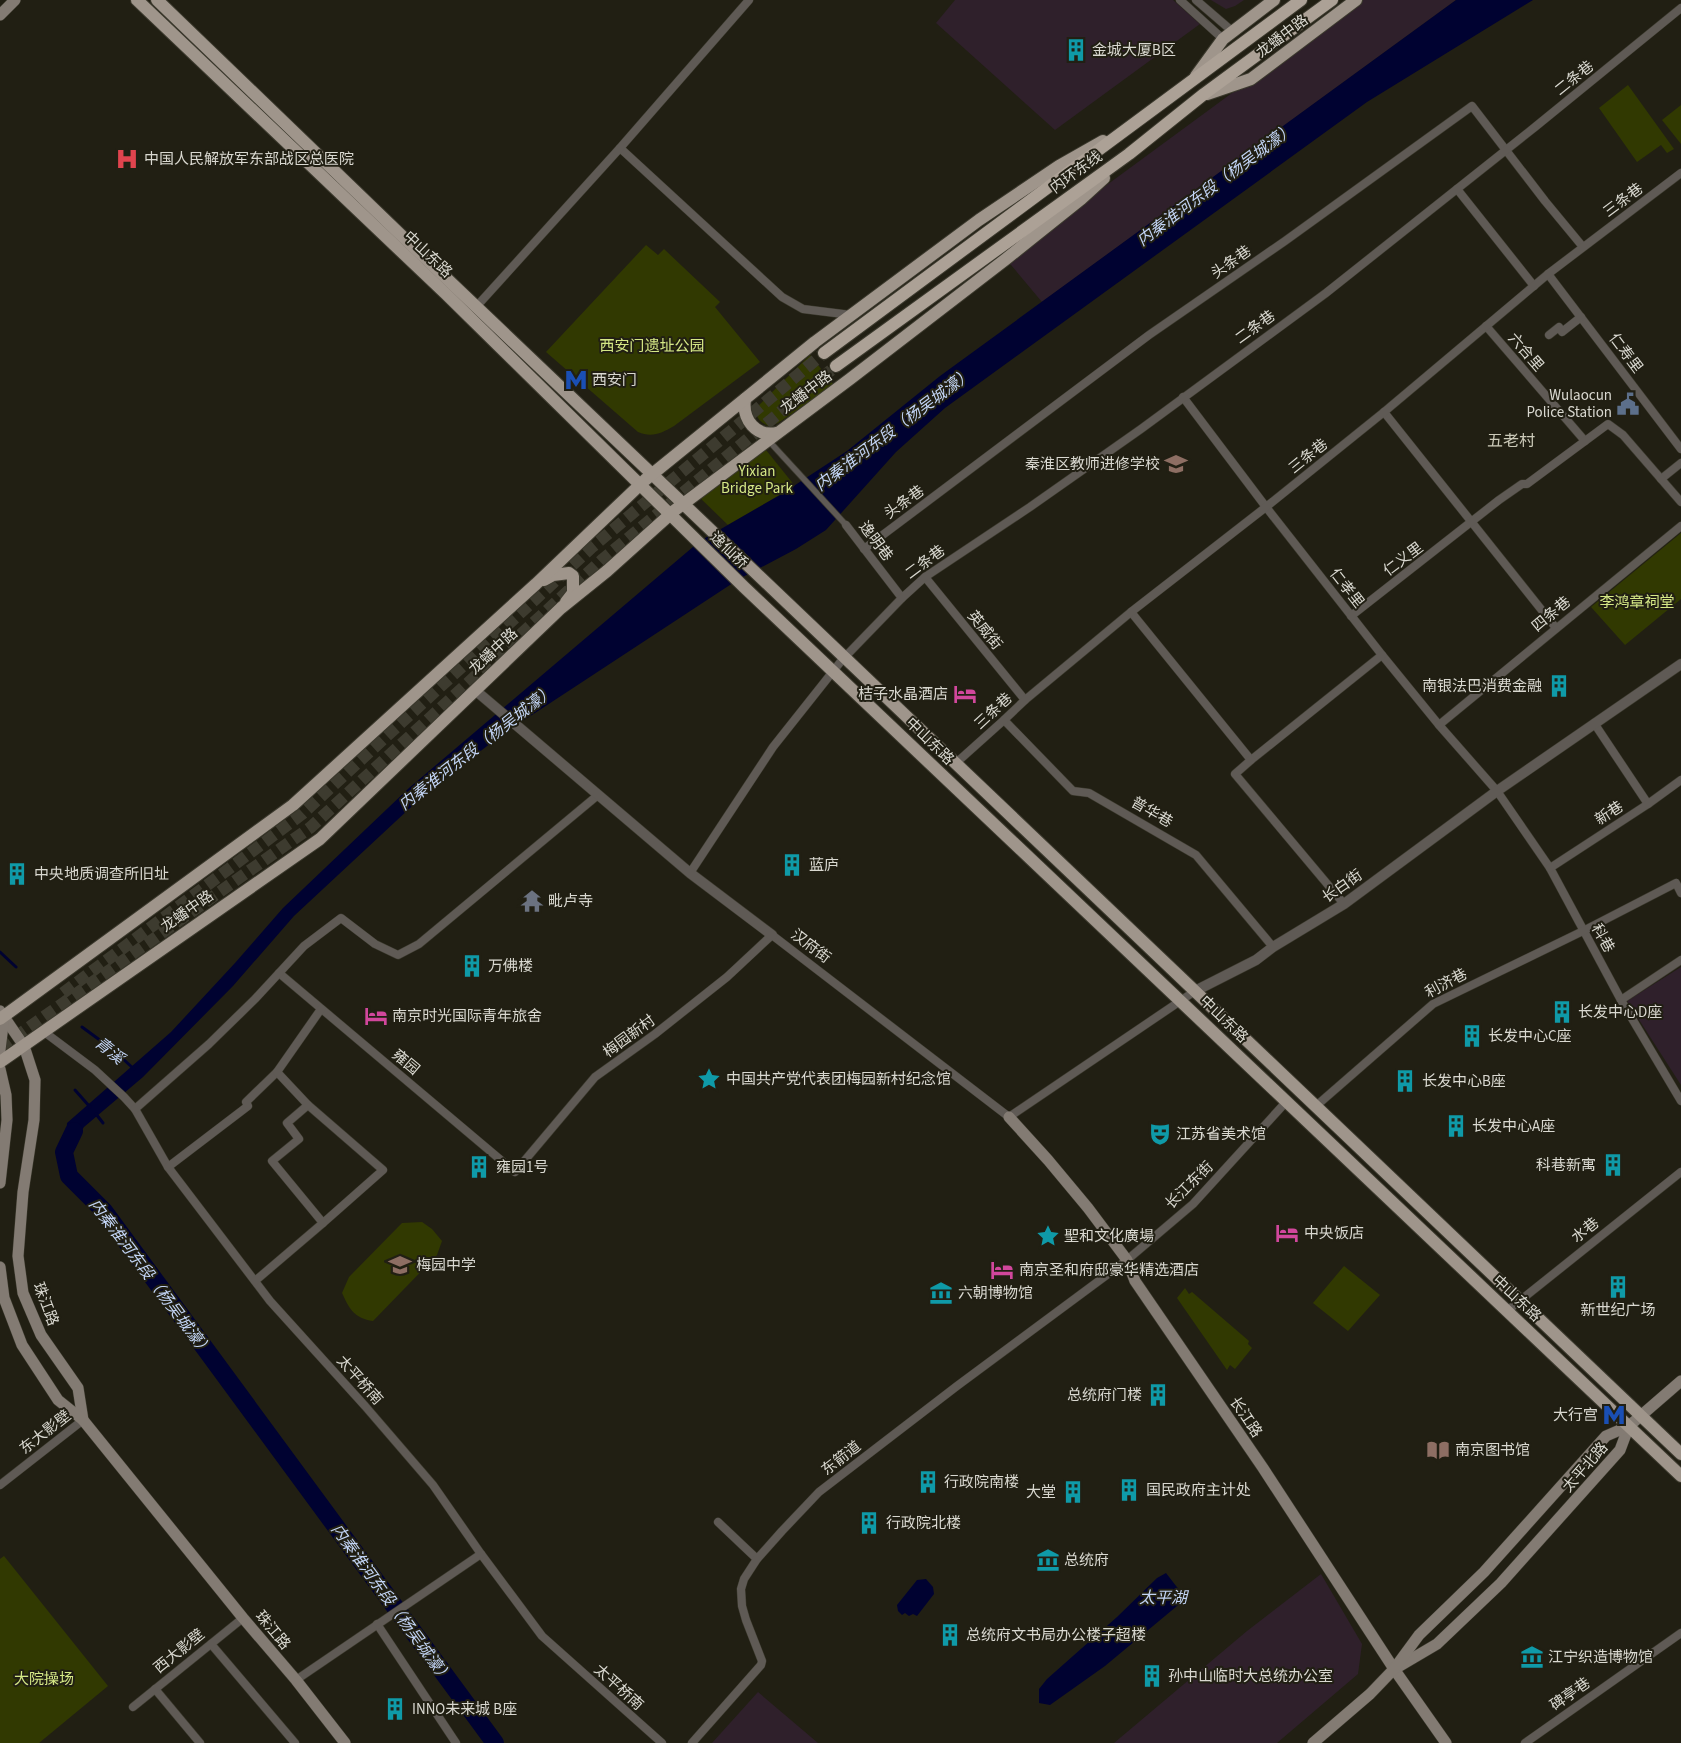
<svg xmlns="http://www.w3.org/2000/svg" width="1681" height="1743" viewBox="0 0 1681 1743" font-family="'Source Sans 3','Noto Sans SC',sans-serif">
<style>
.commercial{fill:#2f202b}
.green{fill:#313901}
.water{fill:#000231}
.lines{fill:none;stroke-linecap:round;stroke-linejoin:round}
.stream{stroke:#000231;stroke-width:3}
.river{stroke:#000231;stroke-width:18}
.trunk-tunnel{stroke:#3d3b2f;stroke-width:12;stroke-dasharray:12 6;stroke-linecap:butt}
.pedestrian-casing{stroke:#3b392d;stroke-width:7}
.minor-casing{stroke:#3b392d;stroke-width:9}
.tertiary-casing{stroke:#3b392d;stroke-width:11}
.secondary-casing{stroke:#3b392d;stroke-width:12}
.primary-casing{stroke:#3b392d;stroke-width:14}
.trunk-casing{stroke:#3b392d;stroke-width:14}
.pedestrian{stroke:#5f5a55;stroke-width:5.5}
.minor{stroke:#5f5a55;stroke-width:8}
.tertiary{stroke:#5f5a55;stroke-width:10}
.secondary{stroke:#837b73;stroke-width:11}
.primary{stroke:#9f958b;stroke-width:12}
.trunk{stroke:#aca196;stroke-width:12}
.labels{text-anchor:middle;stroke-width:4;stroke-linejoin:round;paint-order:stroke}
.street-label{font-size:15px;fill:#d9d8d0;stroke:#211f13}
.poi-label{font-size:15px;fill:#d9d8d0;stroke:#211f13;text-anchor:start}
.park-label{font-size:15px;fill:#d5e886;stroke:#211f13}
.water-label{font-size:16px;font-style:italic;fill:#c2d4f5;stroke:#211f13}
.neighbourhood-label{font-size:16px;fill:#cbc9b8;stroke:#211f13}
</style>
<rect width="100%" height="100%" fill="#211f13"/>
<g class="commercial">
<polygon points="955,0 1173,0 1200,24 1055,130 936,23"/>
<polygon points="1211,0 1244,0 1235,6 1226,9"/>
<polygon points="1356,0 1456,0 1042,302 1006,259 1251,79"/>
<polygon points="1681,967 1681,1085 1627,1001"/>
<polygon points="1321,1574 1362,1644 1358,1674 1277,1743 1114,1743 1247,1631"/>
<polygon points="758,1692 818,1743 712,1743"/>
</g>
<g class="green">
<polygon points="1628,85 1674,149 1667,153 1661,145 1637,162 1599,108"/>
<polygon points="1681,105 1681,144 1662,120"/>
<path d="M 646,245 L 658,255 L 664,249 L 720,302 L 715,307 L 760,362 L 674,426 C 662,433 652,438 638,432 L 546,352 Z"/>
<path d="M 810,355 L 834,385 L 778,423 L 768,426 C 759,421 756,418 756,408 Z"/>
<polygon points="762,445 795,486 728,525 696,494"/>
<polygon points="1681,533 1681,599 1625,645 1591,607"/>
<path d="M 422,1222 L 432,1229 L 442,1241 L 437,1255 L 373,1321 C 354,1318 350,1310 342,1293 L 349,1277 L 402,1223 Z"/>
<polygon points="1344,1266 1380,1295 1348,1331 1313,1303"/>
<polygon points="1185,1288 1189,1294 1192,1292 1249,1341 1248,1344 1252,1348 1235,1369 1230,1365 1227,1370 1177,1298"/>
<polygon points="4,1556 108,1686 39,1743 0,1743 0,1559"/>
</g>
<g class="water">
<polygon points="1456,0 1533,0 1367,102 945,408 896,452 826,530 796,549 739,579 500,736 424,795 294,916 233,986 143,1077 84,1127 65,1155 67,1123 171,1032 235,963 283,908 409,788 700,541 780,495 847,451 940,376"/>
<polygon points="1166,1573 1180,1591 1183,1601 1105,1666 1050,1705 1039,1703 1039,1689 1047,1679 1117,1617 1157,1578"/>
<polygon points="926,1579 933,1587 934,1594 917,1616 913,1614 909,1616 905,1613 902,1615 898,1611 897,1605 917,1580"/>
</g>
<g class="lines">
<g class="stream">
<polyline points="0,952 16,967"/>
<polyline points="82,1027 112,1049 134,1069"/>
<polyline points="75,1090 90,1107"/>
<polyline points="96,1114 103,1123"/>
</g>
<polyline class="river" points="74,1131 64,1152 69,1176 104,1211 495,1743"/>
<g class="trunk-tunnel">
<polyline points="63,993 302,814 591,548 824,353"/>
<polyline points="0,1048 311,827 603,559 836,366"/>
</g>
<defs>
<polyline id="pedestrian" points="768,440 846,525"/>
<g id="minor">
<polyline points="1180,0 1223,39"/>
<polyline points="1196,0 1232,31"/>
<polyline points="620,148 782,297 803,309 851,315"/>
<polyline points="1457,189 1534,286"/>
<polyline points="1548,274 1681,449"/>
<polyline points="476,307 620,148 749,0"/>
<polyline points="1486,326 1585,441"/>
<polyline points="1549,335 1559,327 1562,332 1581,317"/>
<polyline points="1183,397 1266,507 1382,655 1439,725 1497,791 1550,868 1621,1000 1681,1101"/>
<polyline points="1384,412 1556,628"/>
<polyline points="1661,479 1681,463"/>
<polyline points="846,525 902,598"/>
<polyline points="864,549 1149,335 1285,241 1472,106 1545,201 1583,247"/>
<polyline points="925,577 1025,700"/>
<polyline points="1131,612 1251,760 1382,655"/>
<polyline points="1351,616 1499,500 1522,484 1527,484 1608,424 1623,435 1681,502"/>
<polyline points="1004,720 1073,791 1089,793 1196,855 1273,947"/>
<polyline points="1594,723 1648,804"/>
<polyline points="1439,725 1681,526"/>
<polyline points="1251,760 1235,774 1344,904"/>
<polyline points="956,763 1004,720 1025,700 1131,612 1266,507 1384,412 1548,274 1681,173"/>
<polyline points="1550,868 1648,804 1681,780"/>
<polyline points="690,873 773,747 842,660 902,598 925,577 1030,507 1141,429 1326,293 1535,127 1681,8"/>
<polyline points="279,973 515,1172 595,1077 655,1034 727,977 772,935 1009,1117 1195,991"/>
<polyline points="1621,1000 1681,960"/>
<polyline points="43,1031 95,1070 124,1097 135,1109 168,1167 270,1301 365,1406 433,1485 481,1554 542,1636 662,1743"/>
<polyline points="308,1105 383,1170 323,1223"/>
<polyline points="1316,1106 1433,1004 1583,931 1676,883 1681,893"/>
<polyline points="135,1109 209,1044 255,999 304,946 341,918 375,944 398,955 419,944 598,795"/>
<polyline points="168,1167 248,1106 246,1102 277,1072"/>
<polyline points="255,1281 323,1223 272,1161 299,1139 287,1123 308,1105 277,1072 321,1009"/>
<polyline points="1507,1311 1681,1172"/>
<polyline points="0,1485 83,1420"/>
<polyline points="718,1522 757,1559"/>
<polyline points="377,1624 456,1743"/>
<polyline points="211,1644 295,1743"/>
<polyline points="296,1680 481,1554"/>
<polyline points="155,1689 200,1743"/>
<polyline points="133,1707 243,1618"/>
<polyline points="692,1743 761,1665 762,1661 746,1620 742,1606 741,1589 744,1579 757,1559 782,1531 819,1492 957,1386 1127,1260 1193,1204 1286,1102"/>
<polyline points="1525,1743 1681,1633"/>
</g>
<g id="tertiary">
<polyline points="475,690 690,873 772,935"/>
<polyline points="1195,991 1256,960 1273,947 1344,904 1497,791 1681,664"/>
</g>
<g id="secondary">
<polyline points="0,15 15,0"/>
<polyline points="0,1011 24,1046 35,1080 34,1120 23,1192 18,1256 23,1293 41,1335 78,1388 83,1420"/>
<polyline points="0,1050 4,1017"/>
<polyline points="0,1069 6,1095 7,1120 0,1183"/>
<polyline points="1009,1117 1048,1160 1088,1208 1127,1260 1135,1281 1263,1468 1394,1669 1446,1743"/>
<polyline points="0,1267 4,1298 22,1345 58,1400 83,1420 243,1618 296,1680 345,1743"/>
<polyline points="1398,1667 1437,1644 1501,1583 1620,1450 1629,1426"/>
<polyline points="1313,1743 1370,1694 1394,1669 1419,1635 1484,1572 1606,1436 1629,1426 1681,1381"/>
</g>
<g id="primary">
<polyline points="137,0 446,294 744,587 1681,1476"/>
<polyline points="157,0 402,236 1681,1454"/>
<polyline points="1196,76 1223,39 1274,0"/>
<polyline points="1207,94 1251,79 1356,0"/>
<path d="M 745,399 C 742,420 756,437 777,433"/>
<polyline points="544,580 553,575 569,573 573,576 573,593 566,602"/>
<polyline points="0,1019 293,805 536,584 645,480 815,342 979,220 1059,166 1103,141"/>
<polyline points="0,1062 320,839 561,608 607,571 675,510 850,379 1006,259 1081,199 1104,178"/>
</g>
<g id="trunk">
<polyline points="824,353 1301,0"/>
<polyline points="836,366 1129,154 1204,94 1332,0"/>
</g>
</defs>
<use href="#pedestrian" class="pedestrian-casing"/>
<use href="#minor" class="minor-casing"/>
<use href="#tertiary" class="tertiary-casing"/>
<use href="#secondary" class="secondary-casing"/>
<use href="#primary" class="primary-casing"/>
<use href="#trunk" class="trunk-casing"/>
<use href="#pedestrian" class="pedestrian"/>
<use href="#minor" class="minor"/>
<use href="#tertiary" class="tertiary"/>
<use href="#secondary" class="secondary"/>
<use href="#primary" class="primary"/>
<use href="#trunk" class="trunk"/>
</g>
<defs>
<symbol id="building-bare" viewBox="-9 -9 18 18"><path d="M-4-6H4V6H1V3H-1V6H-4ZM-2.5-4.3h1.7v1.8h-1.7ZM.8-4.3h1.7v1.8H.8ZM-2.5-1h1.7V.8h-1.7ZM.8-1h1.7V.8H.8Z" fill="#0f9aa8" stroke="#211f13" stroke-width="2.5" paint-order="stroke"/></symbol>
<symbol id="hospital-bare" viewBox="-9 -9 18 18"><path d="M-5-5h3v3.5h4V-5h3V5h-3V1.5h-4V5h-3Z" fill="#e0444e" stroke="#211f13" stroke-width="2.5" paint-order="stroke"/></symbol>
<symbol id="metro-bare" viewBox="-9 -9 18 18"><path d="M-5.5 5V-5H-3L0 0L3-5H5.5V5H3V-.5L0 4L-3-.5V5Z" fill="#1a4fb4" stroke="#211f13" stroke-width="2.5" paint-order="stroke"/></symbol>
<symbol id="civic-bare" viewBox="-9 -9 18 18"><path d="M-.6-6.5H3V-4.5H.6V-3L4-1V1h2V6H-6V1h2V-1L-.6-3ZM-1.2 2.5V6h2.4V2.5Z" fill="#5c6f8a" stroke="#211f13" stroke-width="2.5" paint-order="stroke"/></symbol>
<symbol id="school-bare" viewBox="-9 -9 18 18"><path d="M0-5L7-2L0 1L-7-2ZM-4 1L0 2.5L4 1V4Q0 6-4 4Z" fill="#8d6e63" stroke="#211f13" stroke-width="2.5" paint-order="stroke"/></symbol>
<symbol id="hotel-bare" viewBox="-9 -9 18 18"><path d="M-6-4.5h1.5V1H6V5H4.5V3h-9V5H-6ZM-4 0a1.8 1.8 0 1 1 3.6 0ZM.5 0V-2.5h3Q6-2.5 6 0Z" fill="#d1479c" stroke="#211f13" stroke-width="2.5" paint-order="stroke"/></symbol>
<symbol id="temple-bare" viewBox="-9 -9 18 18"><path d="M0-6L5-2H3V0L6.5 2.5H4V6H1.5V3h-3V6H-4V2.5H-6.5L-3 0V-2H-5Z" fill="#6b7280" stroke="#211f13" stroke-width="2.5" paint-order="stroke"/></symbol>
<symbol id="sight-bare" viewBox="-9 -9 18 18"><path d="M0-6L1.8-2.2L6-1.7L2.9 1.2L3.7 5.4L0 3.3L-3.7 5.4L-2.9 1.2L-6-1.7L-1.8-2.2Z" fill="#0f9aa8" stroke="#211f13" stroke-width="2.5" paint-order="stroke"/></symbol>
<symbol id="theatre-bare" viewBox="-9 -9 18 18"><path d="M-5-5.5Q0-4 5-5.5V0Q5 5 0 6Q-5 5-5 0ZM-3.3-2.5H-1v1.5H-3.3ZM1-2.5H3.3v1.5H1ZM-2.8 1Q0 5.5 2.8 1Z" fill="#0f9aa8" stroke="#211f13" stroke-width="2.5" paint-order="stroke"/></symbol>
<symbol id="museum-bare" viewBox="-9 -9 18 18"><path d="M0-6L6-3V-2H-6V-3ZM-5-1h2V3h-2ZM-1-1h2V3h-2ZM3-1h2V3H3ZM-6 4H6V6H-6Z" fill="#0f9aa8" stroke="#211f13" stroke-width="2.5" paint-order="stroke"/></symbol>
<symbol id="library-bare" viewBox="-9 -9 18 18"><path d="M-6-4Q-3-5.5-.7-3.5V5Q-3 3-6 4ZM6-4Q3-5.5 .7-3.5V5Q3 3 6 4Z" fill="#8d6e63" stroke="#211f13" stroke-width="2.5" paint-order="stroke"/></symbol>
</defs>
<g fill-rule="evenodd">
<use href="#building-bare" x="1060" y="34" width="32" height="32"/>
<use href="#hospital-bare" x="111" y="143" width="32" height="32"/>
<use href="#metro-bare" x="560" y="364" width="32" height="32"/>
<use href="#civic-bare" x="1612" y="388" width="32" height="32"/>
<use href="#school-bare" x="1160" y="448" width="32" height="32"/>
<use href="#building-bare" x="1543" y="670" width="32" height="32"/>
<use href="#hotel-bare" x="949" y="678" width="32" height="32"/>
<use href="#building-bare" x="776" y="849" width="32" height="32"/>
<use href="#building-bare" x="1" y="858" width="32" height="32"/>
<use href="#temple-bare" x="516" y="885" width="32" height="32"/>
<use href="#building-bare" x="456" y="950" width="32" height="32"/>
<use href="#building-bare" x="1546" y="996" width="32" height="32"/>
<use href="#hotel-bare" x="360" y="1000" width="32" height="32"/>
<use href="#building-bare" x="1456" y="1020" width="32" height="32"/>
<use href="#sight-bare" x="693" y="1063" width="32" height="32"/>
<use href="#building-bare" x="1389" y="1065" width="32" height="32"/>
<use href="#building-bare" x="1440" y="1110" width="32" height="32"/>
<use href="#theatre-bare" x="1144" y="1118" width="32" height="32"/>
<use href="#building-bare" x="1597" y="1149" width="32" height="32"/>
<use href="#building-bare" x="463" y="1151" width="32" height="32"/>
<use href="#hotel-bare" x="1271" y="1217" width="32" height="32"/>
<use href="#sight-bare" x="1032" y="1220" width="32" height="32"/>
<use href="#school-bare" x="384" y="1249" width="32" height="32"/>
<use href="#hotel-bare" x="986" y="1254" width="32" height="32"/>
<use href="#building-bare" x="1602" y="1271" width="32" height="32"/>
<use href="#museum-bare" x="925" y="1277" width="32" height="32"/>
<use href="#building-bare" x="1142" y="1379" width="32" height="32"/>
<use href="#metro-bare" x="1598" y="1399" width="32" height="32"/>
<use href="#library-bare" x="1422" y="1434" width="32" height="32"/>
<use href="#building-bare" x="912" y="1466" width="32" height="32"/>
<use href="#building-bare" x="1113" y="1474" width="32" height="32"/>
<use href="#building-bare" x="1057" y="1476" width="32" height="32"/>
<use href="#building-bare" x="853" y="1507" width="32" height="32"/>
<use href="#museum-bare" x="1032" y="1544" width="32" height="32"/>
<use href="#building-bare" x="934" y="1619" width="32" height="32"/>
<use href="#museum-bare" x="1516" y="1641" width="32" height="32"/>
<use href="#building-bare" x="1136" y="1660" width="32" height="32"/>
<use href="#building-bare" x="379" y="1693" width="32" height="32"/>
</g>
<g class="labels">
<g class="street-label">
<text transform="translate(1282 36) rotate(-37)" y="5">龙蟠中路</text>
<text transform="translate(1574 78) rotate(-39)" y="5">二条巷</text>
<text transform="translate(1076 172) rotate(-36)" y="5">内环东线</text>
<text transform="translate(1623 200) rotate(-37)" y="5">三条巷</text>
<text transform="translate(428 254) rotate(43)" y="5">中山东路</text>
<text transform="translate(1231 262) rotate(-35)" y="5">头条巷</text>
<text transform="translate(1255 327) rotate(-36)" y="5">二条巷</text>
<text transform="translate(1526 352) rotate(49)" y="5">六合里</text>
<text transform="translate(1626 353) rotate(53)" y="5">仁寿里</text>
<text transform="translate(806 392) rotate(-37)" y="5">龙蟠中路</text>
<text transform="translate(1308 456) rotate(-39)" y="5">三条巷</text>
<text transform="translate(904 502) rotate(-36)" y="5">头条巷</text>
<text transform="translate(876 541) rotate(53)" y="5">逸明巷</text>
<text transform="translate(729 550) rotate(44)" y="5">逸仙桥</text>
<text transform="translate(1403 559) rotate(-37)" y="5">仁义里</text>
<text transform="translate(925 562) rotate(-37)" y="5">二条巷</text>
<text transform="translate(1347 588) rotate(52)" y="5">仁孝里</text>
<text transform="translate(1551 614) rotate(-40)" y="5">四条巷</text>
<text transform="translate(985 630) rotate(51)" y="5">英威街</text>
<text transform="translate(493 651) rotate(-43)" y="5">龙蟠中路</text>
<text transform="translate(993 711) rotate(-43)" y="5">三条巷</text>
<text transform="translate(930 741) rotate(44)" y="5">中山东路</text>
<text transform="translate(1152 812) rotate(30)" y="5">普华巷</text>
<text transform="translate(1609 813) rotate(-33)" y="5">新巷</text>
<text transform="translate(1342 886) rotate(-35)" y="5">长白街</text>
<text transform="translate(187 911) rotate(-35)" y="5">龙蟠中路</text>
<text transform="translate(1603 938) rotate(61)" y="5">科巷</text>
<text transform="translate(811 946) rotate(37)" y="5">汉府街</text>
<text transform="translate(1446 983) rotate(-28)" y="5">利济巷</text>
<text transform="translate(1224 1019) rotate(44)" y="5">中山东路</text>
<text transform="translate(629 1036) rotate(-36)" y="5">梅园新村</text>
<text transform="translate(406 1062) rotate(40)" y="5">雍园</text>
<text transform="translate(1189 1185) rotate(-45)" y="5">长江东街</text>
<text transform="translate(1585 1230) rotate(-39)" y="5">水巷</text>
<text transform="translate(1517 1298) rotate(43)" y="5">中山东路</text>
<text transform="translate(46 1304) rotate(69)" y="5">珠江路</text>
<text transform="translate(360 1380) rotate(48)" y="5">太平桥南</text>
<text transform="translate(1246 1417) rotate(56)" y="5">长江路</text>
<text transform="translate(45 1432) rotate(-38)" y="5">东大影壁</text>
<text transform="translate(841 1458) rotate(-38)" y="5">东箭道</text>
<text transform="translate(1585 1467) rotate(-49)" y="5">太平北路</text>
<text transform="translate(273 1630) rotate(50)" y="5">珠江路</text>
<text transform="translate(179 1651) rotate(-39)" y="5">西大影壁</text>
<text transform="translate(619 1687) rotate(42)" y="5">太平桥南</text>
<text transform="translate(1570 1694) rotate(-35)" y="5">碑亭巷</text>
</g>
<g class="poi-label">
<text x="1092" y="55">金城大厦B区</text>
<text x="144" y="164">中国人民解放军东部战区总医院</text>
<text x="592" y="385">西安门</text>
<text x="1612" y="400" text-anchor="end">Wulaocun<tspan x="1612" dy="17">Police Station</tspan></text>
<text x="1160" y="469" text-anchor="end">秦淮区教师进修学校</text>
<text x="1542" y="691" text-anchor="end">南银法巴消费金融</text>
<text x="948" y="699" text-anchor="end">桔子水晶酒店</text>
<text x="809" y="870">蓝庐</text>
<text x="34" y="879">中央地质调查所旧址</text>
<text x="548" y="906">毗卢寺</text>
<text x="488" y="971">万佛楼</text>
<text x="1578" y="1017">长发中心D座</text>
<text x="392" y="1021">南京时光国际青年旅舍</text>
<text x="1488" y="1041">长发中心C座</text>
<text x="726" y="1084">中国共产党代表团梅园新村纪念馆</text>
<text x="1422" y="1086">长发中心B座</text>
<text x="1472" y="1131">长发中心A座</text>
<text x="1176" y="1139">江苏省美术馆</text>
<text x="1596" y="1170" text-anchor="end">科巷新寓</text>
<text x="496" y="1172">雍园1号</text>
<text x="1304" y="1238">中央饭店</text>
<text x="1064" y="1241">聖和文化廣場</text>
<text x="416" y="1270">梅园中学</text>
<text x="1019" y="1275">南京圣和府邸豪华精选酒店</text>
<text x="958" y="1298">六朝博物馆</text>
<text x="1618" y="1315" text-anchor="middle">新世纪广场</text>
<text x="1142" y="1400" text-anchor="end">总统府门楼</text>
<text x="1598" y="1420" text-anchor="end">大行宫</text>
<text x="1455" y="1455">南京图书馆</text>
<text x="944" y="1487">行政院南楼</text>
<text x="1146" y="1495">国民政府主计处</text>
<text x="1056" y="1497" text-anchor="end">大堂</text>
<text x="886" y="1528">行政院北楼</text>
<text x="1064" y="1565">总统府</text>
<text x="966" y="1640">总统府文书局办公楼子超楼</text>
<text x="1548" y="1662">江宁织造博物馆</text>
<text x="1168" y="1681">孙中山临时大总统办公室</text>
<text x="412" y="1714">INNO未来城 B座</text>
</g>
<g class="park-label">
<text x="652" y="351">西安门遗址公园</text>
<text x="757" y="476">Yixian<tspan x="757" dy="17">Bridge Park</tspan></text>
<text x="1637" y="607">李鸿章祠堂</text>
<text x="44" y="1684">大院操场</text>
</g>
<g class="water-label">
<text transform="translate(1215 184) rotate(-37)" y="6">内秦淮河东段（杨吴城濠）</text>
<text transform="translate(893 429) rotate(-37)" y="6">内秦淮河东段（杨吴城濠）</text>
<text transform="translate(476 747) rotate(-38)" y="6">内秦淮河东段（杨吴城濠）</text>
<text transform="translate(110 1050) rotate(39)" y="6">青溪</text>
<text transform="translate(151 1277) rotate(53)" y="6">内秦淮河东段（杨吴城濠）</text>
<text x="1163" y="1603">太平湖</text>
<text transform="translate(392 1603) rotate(54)" y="6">内秦淮河东段（杨吴城濠）</text>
</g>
<g class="neighbourhood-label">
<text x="1511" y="446">五老村</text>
</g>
</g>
</svg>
